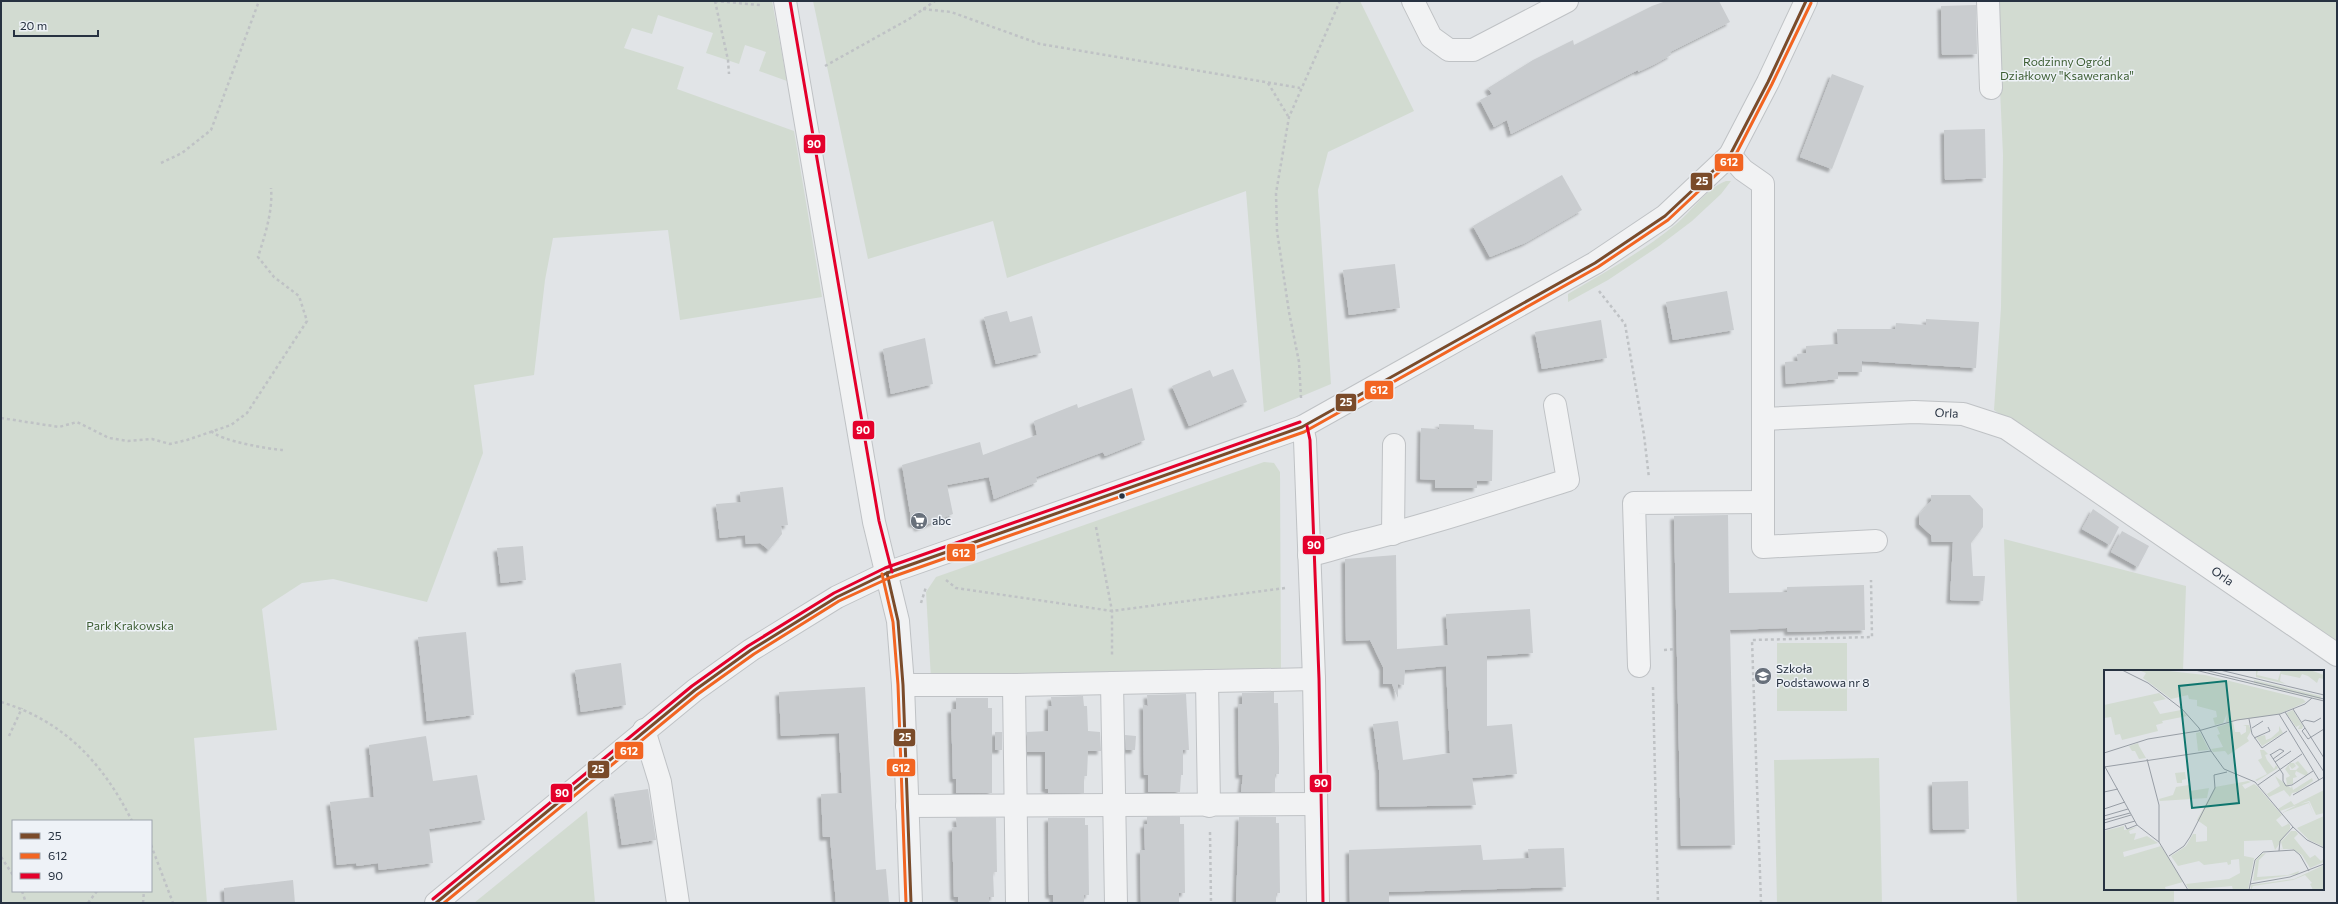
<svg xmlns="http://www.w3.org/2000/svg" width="2338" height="904" viewBox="0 0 2338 904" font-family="Commissioner,sans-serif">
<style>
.green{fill:#d2dbd1;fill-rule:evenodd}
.building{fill:#c9cccf;filter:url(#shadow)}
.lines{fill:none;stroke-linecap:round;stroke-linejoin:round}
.minor-casing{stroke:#bfc2c5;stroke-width:24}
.path{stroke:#bfc2c5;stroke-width:2.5;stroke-dasharray:3 3;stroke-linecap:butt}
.minor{stroke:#f1f2f3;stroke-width:22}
.bus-1-casing{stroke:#eef2f7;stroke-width:6}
.bus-2-casing{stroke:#eef2f7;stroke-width:6}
.bus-3-casing{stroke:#eef2f7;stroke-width:6}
.bus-1{stroke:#7a4b2a;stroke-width:3}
.bus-2{stroke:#f26522;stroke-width:3}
.bus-3{stroke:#e4002b;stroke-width:3}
.bus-dot{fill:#273241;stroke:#eef2f7;stroke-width:1.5}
.labels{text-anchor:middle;stroke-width:3;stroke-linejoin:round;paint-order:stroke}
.park-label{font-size:12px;fill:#3d5e33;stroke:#eef2f7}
.street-label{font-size:12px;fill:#273241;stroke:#eef2f7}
.poi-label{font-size:12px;fill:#273241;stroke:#eef2f7;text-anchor:start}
.inset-road{fill:none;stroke:#979da5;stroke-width:1}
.view{fill:#0f766e;fill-opacity:0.15;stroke:#0f766e;stroke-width:2}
.inset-edge{fill:none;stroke:#273241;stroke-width:2}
.line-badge{stroke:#eef2f7;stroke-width:1.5}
.badge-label{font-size:11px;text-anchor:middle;font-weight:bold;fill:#fff}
</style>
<defs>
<filter id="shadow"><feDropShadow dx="-3.5" dy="3.5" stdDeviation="1" flood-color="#0004"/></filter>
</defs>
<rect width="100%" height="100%" fill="#e1e4e7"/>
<g class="green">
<path d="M 1,1 L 772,1 L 787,81 L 759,71 L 766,52 L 745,45 L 739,64 L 706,53 L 713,33 L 658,15 L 652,34 L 632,28 L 624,48 L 684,67 L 677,89 L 794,131 L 822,297 L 680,320 L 668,230 L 553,238 L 545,280 L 534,375 L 474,385 L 483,453 L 427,602 L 333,579 L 302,583 L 262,609 L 277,730 L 194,738 L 207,903 L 1,903 ZM 13,821 L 151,821 L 151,891 L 13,891 Z"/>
<polygon points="813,1 1360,1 1414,111 1328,152 1318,190 1331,384 1264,412 1246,191 1007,278 993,221 868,259"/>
<polygon points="1996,1 2337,1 2337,643 1994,410 2001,308 2003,155"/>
<path d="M 1726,181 L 1731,181 L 1721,194 L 1692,221 L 1659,246 L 1608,280 L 1568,302 L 1568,294 C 1605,272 1642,252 1675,225 C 1691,212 1707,188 1726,181 Z"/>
<polygon points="1264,462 1274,463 1280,472 1281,672 931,679 926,592 936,577"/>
<polygon points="2004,539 2186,586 2183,671 2105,671 2105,889 2174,889 2174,903 2017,903"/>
<rect x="1777" y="643" width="70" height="68"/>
<polygon points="1879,758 1882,903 1777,903 1774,760"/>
<polygon points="587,811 595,903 474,903"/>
</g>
<g class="building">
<polygon points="1666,1 1719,1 1730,22 1670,52 1671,55 1655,64 1638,72 1638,70 1511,134 1507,120 1494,127 1480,100 1492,94 1488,88 1533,60 1573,40 1574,45 1652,6"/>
<polygon points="1976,5 1977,54 1942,55 1941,6"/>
<polygon points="1832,74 1864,86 1832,169 1800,157"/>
<polygon points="1985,129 1986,178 1945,180 1944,130"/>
<polygon points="1562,175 1582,210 1525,243 1490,257 1473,226"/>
<polygon points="1395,264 1400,308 1349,315 1343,270"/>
<polygon points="1727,291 1734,330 1673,340 1666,302"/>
<polygon points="1007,311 1010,322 1032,316 1041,353 996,364 984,317"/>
<polygon points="1926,319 1979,322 1976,368 1862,361 1862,372 1838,372 1838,379 1786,384 1785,362 1798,361 1797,354 1806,353 1806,346 1838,344 1837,329 1895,329 1896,323 1926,325"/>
<polygon points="1601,320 1607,358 1542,369 1535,332"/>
<polygon points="925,338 933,384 891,394 883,349"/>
<polygon points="1233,369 1247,402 1189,426 1172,386 1210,370 1213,377"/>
<polygon points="1132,388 1145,440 1105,456 1103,452 1036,477 1037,482 994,499 989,477 947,485 953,514 918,528 916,524 912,524 902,465 980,442 983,455 1037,435 1034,421 1077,404 1078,408"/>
<polygon points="1439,424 1474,425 1474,429 1493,430 1492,481 1477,481 1477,488 1435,488 1435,480 1420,479 1421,428 1439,429"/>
<polygon points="783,487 788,525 781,526 782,534 769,550 760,543 746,544 745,535 720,538 716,504 741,502 740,492"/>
<polygon points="1931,495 1970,495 1983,509 1983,527 1971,543 1973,576 1985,576 1983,601 1950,600 1953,542 1932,542 1931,535 1919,524 1919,515 1931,501"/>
<polygon points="2093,509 2119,527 2110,545 2082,529"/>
<polygon points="1728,515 1729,593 1787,592 1787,587 1864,585 1865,630 1788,632 1787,628 1730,630 1735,845 1681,846 1674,516"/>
<polygon points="2122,531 2149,546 2138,567 2111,552"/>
<polygon points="523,546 526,580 501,583 497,548"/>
<polygon points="1396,555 1397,649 1448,645 1446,614 1530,609 1533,653 1487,656 1487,726 1512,724 1517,774 1472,778 1476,805 1380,807 1379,770 1373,724 1398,721 1403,760 1450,753 1446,666 1405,670 1404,685 1398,684 1398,698 1392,684 1383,684 1383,667 1370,640 1346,641 1345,559"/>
<polygon points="466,632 474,715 427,721 418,637"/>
<polygon points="621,663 626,705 581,712 575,670"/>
<polygon points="865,687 876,870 886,869 889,903 836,903 830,837 823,837 821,794 842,793 839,733 781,736 779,692"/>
<polygon points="1274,692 1274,703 1278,703 1279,749 1279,774 1275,774 1275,792 1241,792 1243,775 1239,775 1238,704 1242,704 1242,693"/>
<polygon points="1186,694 1189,750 1183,750 1183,775 1181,775 1180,792 1148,792 1148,775 1144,775 1143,705 1148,706 1147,695"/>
<polygon points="1083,696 1084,706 1087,706 1088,731 1100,732 1101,751 1088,751 1087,776 1084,776 1084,793 1048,793 1048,789 1045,789 1045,752 1027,752 1027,732 1048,731 1048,706 1052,706 1051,697"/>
<polygon points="956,698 988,698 988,708 992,708 992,793 956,793 956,779 953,779 951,709 956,709"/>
<rect x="995" y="732" width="7" height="18"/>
<polygon points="1125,735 1136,736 1135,750 1126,750"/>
<polygon points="426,736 433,781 477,775 485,820 429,829 433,863 379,870 378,863 357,866 356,863 337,865 330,802 374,797 369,745"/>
<polygon points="1968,781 1969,829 1933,830 1932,782"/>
<polygon points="648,789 656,840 622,845 614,794"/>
<polygon points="1147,817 1180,817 1180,824 1184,824 1185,893 1179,893 1179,903 1141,903 1140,850 1145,850 1144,824 1147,824"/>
<polygon points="1239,817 1276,817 1276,823 1279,823 1280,893 1276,893 1276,903 1236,903"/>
<polygon points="956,818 996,818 997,872 993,872 994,897 989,897 989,903 958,903 958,897 954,897 952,828 957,827"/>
<polygon points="1048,818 1085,818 1085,825 1088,825 1089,895 1084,895 1084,903 1053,903 1053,895 1049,895"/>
<polygon points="1481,845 1483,860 1529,858 1528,849 1564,848 1566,887 1389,892 1389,903 1350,903 1349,850"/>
<polygon points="293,880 295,903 225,903 224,888"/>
</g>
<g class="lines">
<defs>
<g id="minor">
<polyline points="785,1 874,522 898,621 903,685 911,903"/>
<polyline points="1413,1 1431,37 1449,50 1473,50 1567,1"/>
<polyline points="1988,1 1991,88"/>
<path id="s1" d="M 1730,155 L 1743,170 L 1763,184 L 1763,419 L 1914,412 L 1963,414 L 2006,428 L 2337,655"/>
<polyline points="1763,419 1763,547 1876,541"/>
<polyline points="1302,427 1305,440 1314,679 1318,903"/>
<polyline points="1393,534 1394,445"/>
<path d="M 1309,555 C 1326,552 1338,547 1354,543 C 1426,526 1497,502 1568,480 L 1555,405"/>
<polyline points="1639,666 1634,503 1763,502"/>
<polyline points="1207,681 1209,806"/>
<polyline points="1112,683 1116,903"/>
<polyline points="903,685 1014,685 1314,679"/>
<polyline points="1014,685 1017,903"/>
<polyline points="644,730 660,782 678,903"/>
<polyline points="907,806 1316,804"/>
<polyline points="436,903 695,690 751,650 837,597 887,573 1302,427 1595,263 1665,216 1730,155 1768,82 1806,1"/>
</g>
</defs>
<use href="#minor" class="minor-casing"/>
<g class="path">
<polyline points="715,1 728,60 729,74"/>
<polyline points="715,1 760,5"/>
<polyline points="923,9 951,12 1040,44 1300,88"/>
<polyline points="825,66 909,19 935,1"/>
<polyline points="1268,83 1288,116"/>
<polyline points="161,163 182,153 211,130 259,1"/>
<polyline points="1599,291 1625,324 1644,435 1649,478"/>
<polyline points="1301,398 1299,362 1289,312 1277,231 1276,193 1289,117 1340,1"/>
<path d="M 1,418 L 59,427 L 77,422 L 109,438 L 128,441 L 152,439 L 170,444 L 187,440 L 231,425 L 247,413 L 307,321 L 299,296 L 274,277 L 258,257 C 265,235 273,211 271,188"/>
<path d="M 211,431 C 221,441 268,449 283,450"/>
<polyline points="1096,527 1112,611 1112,657"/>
<polyline points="946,580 956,588 1112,611 1285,588"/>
<polyline points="921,603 926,587"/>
<polyline points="1664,650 1677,649"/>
<polyline points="1653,687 1658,903"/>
<path d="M 1,702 C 64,721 103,763 132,821"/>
<polyline points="9,736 22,708"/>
<polyline points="1210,832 1211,903"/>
<polyline points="151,845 173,903"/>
<polyline points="1,857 13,875"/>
<polyline points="22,891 26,903"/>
<polyline points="88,903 97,891"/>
<polyline points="143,903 144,891"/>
<polyline points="1761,903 1752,640 1872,637 1871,580"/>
</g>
<use href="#minor" class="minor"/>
<defs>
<g id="bus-1">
<polyline points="887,573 898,621 903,685 911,903"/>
<polyline points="436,903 695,690 751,650 837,597 887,573 1302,427 1595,263 1665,216 1730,155 1768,82 1806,1"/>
</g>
<g id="bus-2">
<polyline points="882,574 893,622 898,685 906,903"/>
<polyline points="444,903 698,694 754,654 839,601 889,578 1304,432 1598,267 1668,220 1734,158 1772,84 1811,3"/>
</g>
<g id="bus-3">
<polyline points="790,1 879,521 892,572"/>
<polyline points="1307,426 1310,440 1319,679 1323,903"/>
<polyline points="433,899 692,686 748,646 834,593 885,568 1300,422"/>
</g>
</defs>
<use href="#bus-1" class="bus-1-casing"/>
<use href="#bus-2" class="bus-2-casing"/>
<use href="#bus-3" class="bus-3-casing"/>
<use href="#bus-1" class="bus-1"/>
<use href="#bus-2" class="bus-2"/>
<use href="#bus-3" class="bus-3"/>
</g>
<defs>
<symbol id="supermarket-disc" viewBox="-11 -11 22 22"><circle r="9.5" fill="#68707b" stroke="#eef2f7"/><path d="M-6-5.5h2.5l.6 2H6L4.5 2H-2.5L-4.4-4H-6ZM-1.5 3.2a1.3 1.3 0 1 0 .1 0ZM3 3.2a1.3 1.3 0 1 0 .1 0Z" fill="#fff"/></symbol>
<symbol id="school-disc" viewBox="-11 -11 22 22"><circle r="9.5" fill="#68707b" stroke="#eef2f7"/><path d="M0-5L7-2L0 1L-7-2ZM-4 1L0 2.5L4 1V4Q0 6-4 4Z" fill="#fff"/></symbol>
</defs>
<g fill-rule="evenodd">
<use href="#supermarket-disc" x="909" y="511" width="20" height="20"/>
<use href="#school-disc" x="1753" y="666" width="20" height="20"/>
</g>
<circle class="bus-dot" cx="1122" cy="496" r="3.5"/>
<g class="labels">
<g class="park-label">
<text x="2067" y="66">Rodzinny Ogród<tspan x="2067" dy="14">Działkowy "Ksaweranka"</tspan></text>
<text x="130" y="630">Park Krakowska</text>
</g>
<g class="street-label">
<text dy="4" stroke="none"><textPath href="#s1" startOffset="463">Orla</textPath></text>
<text dy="4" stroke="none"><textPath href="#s1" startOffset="787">Orla</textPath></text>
</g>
<g class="poi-label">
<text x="932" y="525">abc</text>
<text x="1776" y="673">Szkoła<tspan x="1776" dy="14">Podstawowa nr 8</tspan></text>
</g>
</g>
<g transform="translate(2104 670)">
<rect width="220" height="220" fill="#e1e4e7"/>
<path d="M 56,0 L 101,5 L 199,29 L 202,32 L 175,44 L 122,52 L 123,44 L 119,53 L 111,55 L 109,48 L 113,47 L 112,41 L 93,36 L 93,30 L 85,29 L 84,25 L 67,29 L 39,8 L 42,3 L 37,1 ZM 152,0 L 154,0 L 153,5 L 174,10 L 177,0 L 206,0 L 220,5 L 220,9 L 215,8 L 213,13 L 204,6 L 198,4 L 196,8 L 177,4 L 176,11 L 182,14 L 152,7 ZM 150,11 L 150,10 L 217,26 L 216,29 L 150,13 ZM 55,23 L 62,29 L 49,32 L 56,44 L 77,40 L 83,46 L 58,51 L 59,53 L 52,55 L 54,61 L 18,70 L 16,64 L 11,65 L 7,47 L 0,48 L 0,35 ZM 189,40 L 199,56 L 198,59 L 194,59 L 196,55 L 192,57 L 182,43 ZM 129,52 L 131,62 L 136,62 L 137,65 L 142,62 L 142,56 L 139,55 L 145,55 L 147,61 L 143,68 L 145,71 L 124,85 L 121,81 L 109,82 L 107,79 L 119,77 L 113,65 L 116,64 L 113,57 ZM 175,56 L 179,63 L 158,76 L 152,67 L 161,65 L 162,70 L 167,68 L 175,61 ZM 96,62 L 105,80 L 104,80 L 94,81 L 92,63 ZM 34,73 L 35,76 L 42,88 L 35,89 L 31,81 L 28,81 L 25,76 ZM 156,80 L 160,80 L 164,84 L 161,85 L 163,90 L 170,99 L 172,95 L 174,98 L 153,111 L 151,110 L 163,104 L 154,90 L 158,88 ZM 194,91 L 204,103 L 202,106 L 192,101 L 191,104 L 193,107 L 189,108 L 189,104 L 189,114 L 183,115 L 182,108 L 186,106 L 181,99 L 186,93 L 190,93 L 192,96 L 188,99 L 185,95 L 186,100 L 192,100 L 195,97 L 191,93 ZM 81,102 L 82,109 L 78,110 L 78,113 L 73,113 L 71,103 ZM 171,106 L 187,118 L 188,116 L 189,120 L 208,108 L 209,111 L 193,122 L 188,123 L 186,127 L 180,120 L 165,127 L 156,116 L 163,124 L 176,116 ZM 144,111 L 147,112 L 138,115 L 141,119 L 150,114 L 153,116 L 178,145 L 172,150 L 178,157 L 184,154 L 183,152 L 186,155 L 186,159 L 171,180 L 168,170 L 140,171 L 140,186 L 150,188 L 144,220 L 129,220 L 128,216 L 85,220 L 82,214 L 125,209 L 136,203 L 135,189 L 127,190 L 127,194 L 124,195 L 123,192 L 100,195 L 95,191 L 74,196 L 67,186 L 82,176 L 89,164 L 92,164 L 92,172 L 103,171 L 103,157 L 93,150 L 111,117 ZM 85,115 L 86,121 L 105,118 L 103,128 L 56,131 L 55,129 L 69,125 L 72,117 ZM 220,120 L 220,143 L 212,145 L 206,132 L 205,131 L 196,134 L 205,132 L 210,146 L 205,133 L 178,143 L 193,135 L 176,141 L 174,139 L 187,131 L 190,135 ZM 220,146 L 220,177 L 205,170 L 193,158 ZM 20,156 L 20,160 L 33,157 L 25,161 L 26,164 L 32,163 L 30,170 L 43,166 L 54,173 L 19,182 L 20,187 L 57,176 L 79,212 L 61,217 L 62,220 L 0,220 L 0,161 ZM 187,161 L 192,161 L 194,164 L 190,168 L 206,188 L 211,185 L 217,191 L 220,188 L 220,192 L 206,198 L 198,185 L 188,179 L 178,179 L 176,178 L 179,179 L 177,172 ZM 162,183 L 155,190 L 153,207 L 184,205 L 195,201 L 194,204 L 149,211 L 152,190 L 157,184 ZM 220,195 L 220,220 L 209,220 L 206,214 L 208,213 L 201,205 L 189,210 L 149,216 L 147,220 L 147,215 L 190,209 Z" fill="#d2dbd1"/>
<path class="inset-road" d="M 18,0 L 44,13 L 78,39 L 95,58 L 107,81 L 120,99 L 151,112 L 189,157 L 203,170 L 220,178M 91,0 L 220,31M 101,0 L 220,29M 116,0 L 220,25M 189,39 L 220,88M 181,42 L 220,102M 175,44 L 215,110M 145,49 L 148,64 L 158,78 L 183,61M 198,52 L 201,50 L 210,52 L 217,48M 148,58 L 159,51M 201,58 L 198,61 L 204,69 L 220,59M 150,68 L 166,61 L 164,57M 0,83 L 44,69 L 94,61 L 133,50 L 176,44 L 201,34 L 208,28M 166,84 L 179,104 L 179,111 L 182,116 L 188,115 L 209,101M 166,85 L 176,79 L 180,81 L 169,89M 43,89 L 55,135 L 55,172M 171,92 L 187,81M 0,95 L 33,155 L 55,172 L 84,220M 0,97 L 107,81M 154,115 L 198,84M 0,122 L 14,119M 189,125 L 220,107M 0,139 L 21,132M 0,146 L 24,139M 0,150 L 26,143M 0,153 L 27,145M 21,155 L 23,159 L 33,155M 0,160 L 31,151M 175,181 L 176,171 L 189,157M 65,186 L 80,176 L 86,167 L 111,118 L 110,105 L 123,102M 146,214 L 186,207 L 220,194M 145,220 L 151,190 L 159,182 L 190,180 L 196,185 L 205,201"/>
<path class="view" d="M 122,11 L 135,133 L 88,138 L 75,16 Z"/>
<rect width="220" height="220" class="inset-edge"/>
</g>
<g class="line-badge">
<rect x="803" y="134" width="23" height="20" rx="4" fill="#e4002b"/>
<rect x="1714" y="153" width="30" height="19" rx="4" fill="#f26522"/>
<rect x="1690" y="172" width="23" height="19" rx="4" fill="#7a4b2a"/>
<rect x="1364" y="380" width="30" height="20" rx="4" fill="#f26522"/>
<rect x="1335" y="393" width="22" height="19" rx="4" fill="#7a4b2a"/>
<rect x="852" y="420" width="23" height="20" rx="4" fill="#e4002b"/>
<rect x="1302" y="535" width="23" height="20" rx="4" fill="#e4002b"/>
<rect x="946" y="543" width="30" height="19" rx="4" fill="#f26522"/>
<rect x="893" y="728" width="23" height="19" rx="4" fill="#7a4b2a"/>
<rect x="614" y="741" width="30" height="19" rx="4" fill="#f26522"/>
<rect x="886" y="758" width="30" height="19" rx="4" fill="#f26522"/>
<rect x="587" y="760" width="23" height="19" rx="4" fill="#7a4b2a"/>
<rect x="1309" y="774" width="23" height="19" rx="4" fill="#e4002b"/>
<rect x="550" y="783" width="23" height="20" rx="4" fill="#e4002b"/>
</g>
<g class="badge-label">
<text x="814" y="148">90</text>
<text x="1729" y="166">612</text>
<text x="1702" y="185">25</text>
<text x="1379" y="394">612</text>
<text x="1346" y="406">25</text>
<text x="863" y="434">90</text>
<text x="1314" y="549">90</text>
<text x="961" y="557">612</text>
<text x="905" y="741">25</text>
<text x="629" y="755">612</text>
<text x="901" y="772">612</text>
<text x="598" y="773">25</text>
<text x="1321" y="787">90</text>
<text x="562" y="797">90</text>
</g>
<rect width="2338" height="904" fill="none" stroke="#273241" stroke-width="4"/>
<rect x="12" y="820" width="140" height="72" fill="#eef2f7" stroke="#9ea5ae"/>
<rect x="20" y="833" width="20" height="6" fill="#7a4b2a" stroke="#9ea5ae"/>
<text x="48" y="840" font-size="12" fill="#273241">25</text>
<rect x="20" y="853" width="20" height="6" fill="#f26522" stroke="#9ea5ae"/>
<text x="48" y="860" font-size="12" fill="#273241">612</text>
<rect x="20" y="873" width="20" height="6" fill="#e4002b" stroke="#9ea5ae"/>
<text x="48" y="880" font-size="12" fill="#273241">90</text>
<path d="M14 30v6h84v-6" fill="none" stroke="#273241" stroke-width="2"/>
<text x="20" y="30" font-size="12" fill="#273241" stroke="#eef2f7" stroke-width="3" paint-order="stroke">20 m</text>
</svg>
